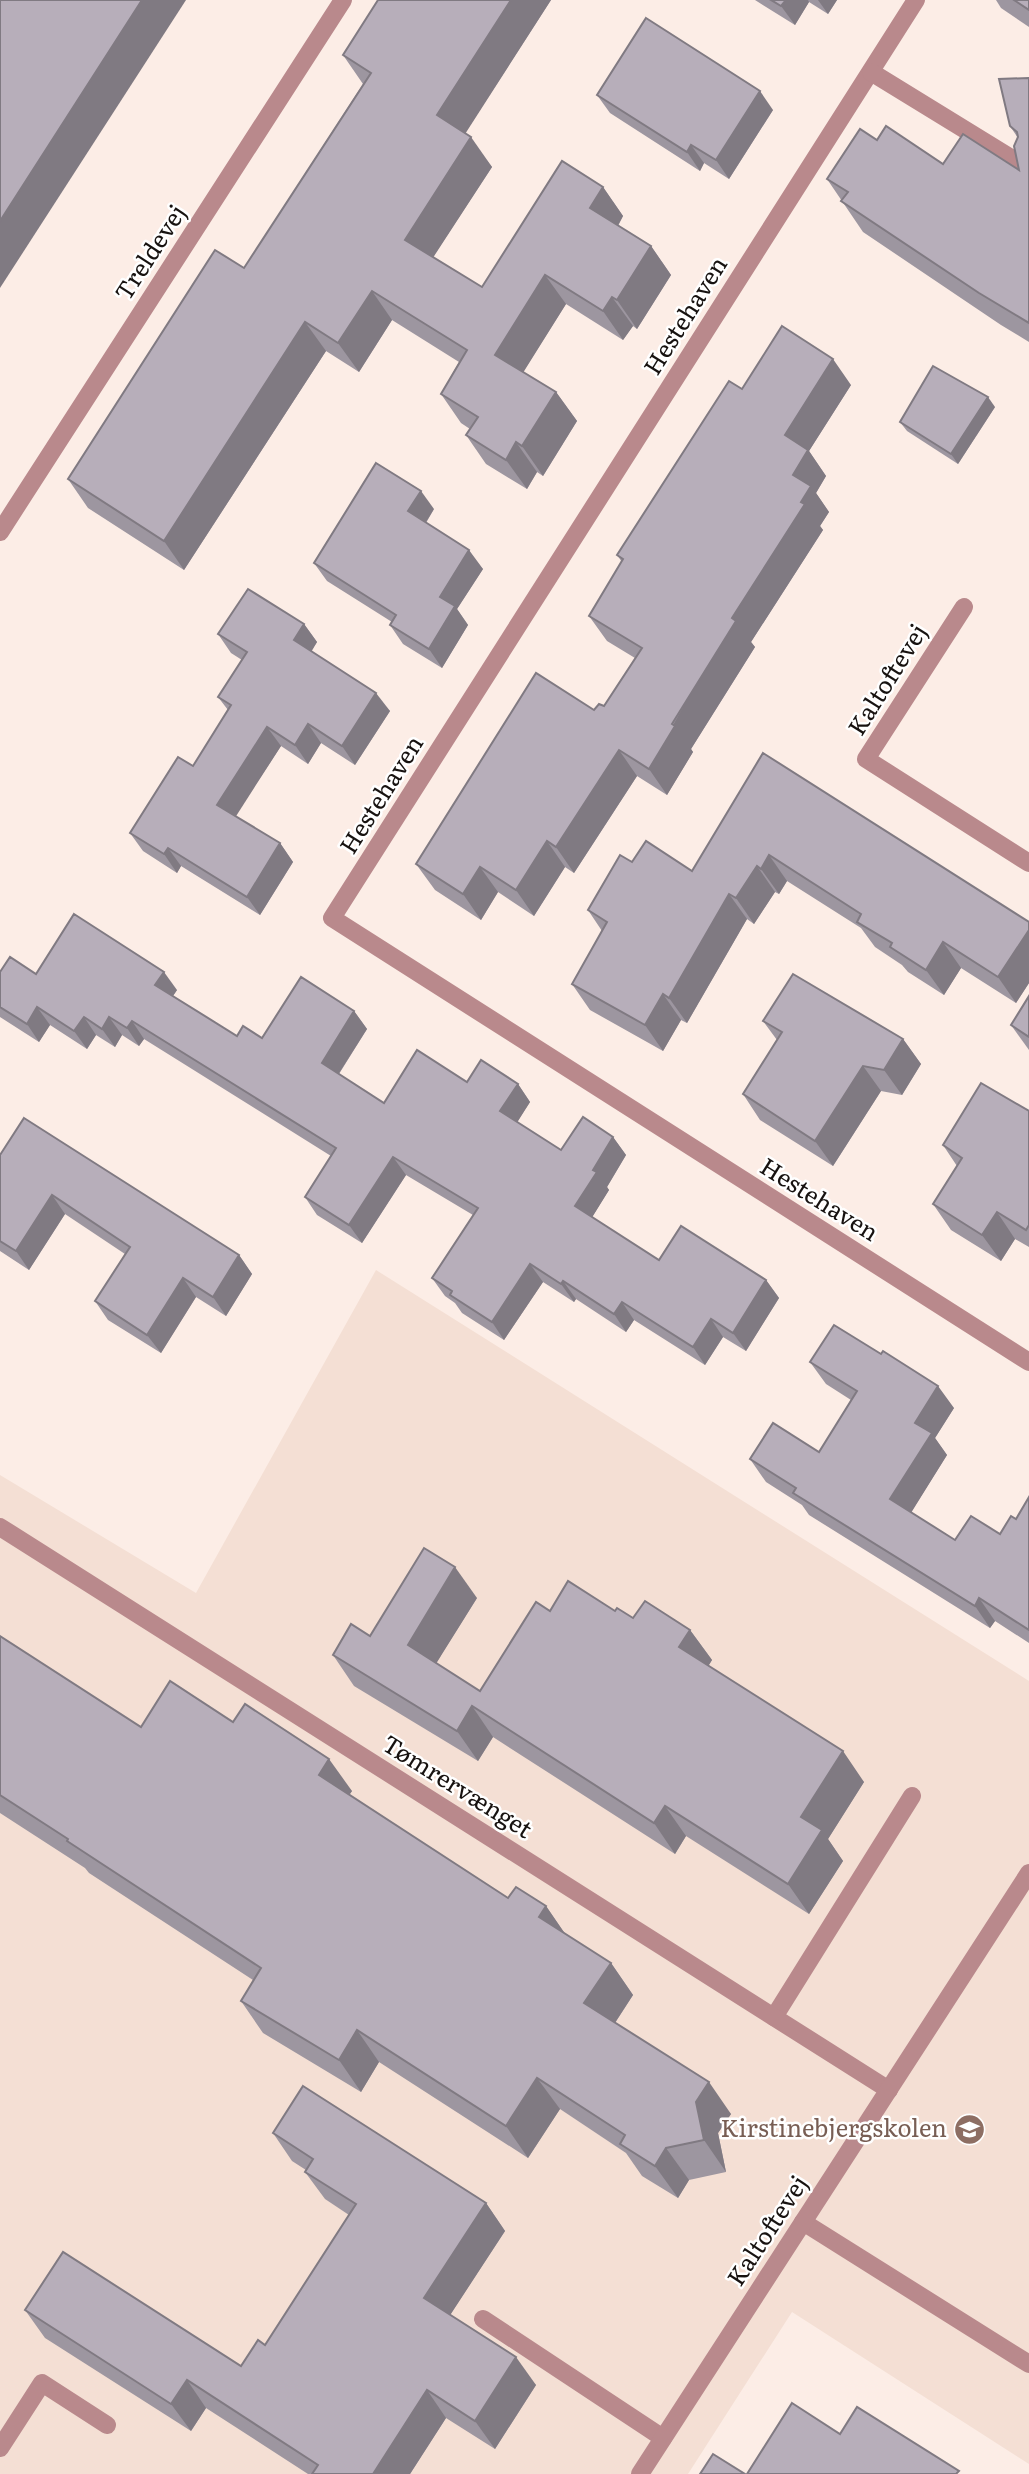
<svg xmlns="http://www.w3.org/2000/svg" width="1029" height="2474" viewBox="0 0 1029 2474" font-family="Literata,serif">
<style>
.built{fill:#f4dfd4}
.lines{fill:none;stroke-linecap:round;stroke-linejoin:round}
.lane{stroke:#b9898c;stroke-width:18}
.street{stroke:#b9898c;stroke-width:18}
.wall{fill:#9d96a0}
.shaded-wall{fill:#807a82}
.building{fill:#b7aeba;stroke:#807a82;stroke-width:2}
.labels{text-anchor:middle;stroke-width:5;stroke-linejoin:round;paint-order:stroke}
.street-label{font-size:24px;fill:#171210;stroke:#fff}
.education-label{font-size:24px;fill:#785e54;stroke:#fff;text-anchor:end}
</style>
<rect width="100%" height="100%" fill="#fcede6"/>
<polygon class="built" points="376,1270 1029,1681 1029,2464 792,2312 688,2474 0,2474 0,1475 196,1593"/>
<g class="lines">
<g class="lane">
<polyline points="0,532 343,0"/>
<polyline points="774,2017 912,1796"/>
<polyline points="803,2222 1029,2364"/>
<polyline points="483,2319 663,2438"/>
<polyline points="0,2448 42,2383 107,2425"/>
</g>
<g class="street">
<polyline points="916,0 332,918 1029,1362"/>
<polyline points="871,72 1029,169"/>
<polyline points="964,607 866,759 1029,863"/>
<polyline points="0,1527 889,2090"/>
<polyline points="640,2474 1029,1873"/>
</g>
</g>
<g class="wall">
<polygon points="378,0 551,0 465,133 492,167 433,257 482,287 603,187 623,216 618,226 651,246 671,275 637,329 633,326 623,340 566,304 523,372 556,392 577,421 543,476 537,472 527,489 486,464 466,435 470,429 461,423 441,394 459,362 392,320 359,372 326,351 184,570 88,508 68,479 244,268 363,84 343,55"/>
<polygon points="755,0 837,0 828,14 809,2 795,25"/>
<polygon points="996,0 1029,0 1029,27 1001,8"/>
<polygon points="1029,78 1029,342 1001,325 863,232 827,179 877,140 943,164 1019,170 1018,138 1010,126"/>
<polygon points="597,95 773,110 729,179 704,163 700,171 610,113"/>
<polygon points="851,385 809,451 826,476 816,493 829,512 820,526 823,530 751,642 755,647 691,749 693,752 667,795 637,776 574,873 565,867 534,916 498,892 481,920 435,890 416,864 604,706 635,658 607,641 589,616 622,562 617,555 742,389"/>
<polygon points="995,407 958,464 907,431 900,422"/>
<polygon points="434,509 426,523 483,569 457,609 468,625 442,668 403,644 390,625 392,622 327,581 314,563"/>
<polygon points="304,624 317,642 311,651 390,711 355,765 321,743 308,764 281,746 235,816 280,843 293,862 260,915 181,866 177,873 143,851 130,833 193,766 228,710 218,697 242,660 231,653 218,634"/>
<polygon points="763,753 1029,922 1029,983 1016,1003 961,968 944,995 908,972 902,965 875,947 861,928 787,881 779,894 775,892 754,924 747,919 687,1023 681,1020 663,1051 590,1010 572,984 602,931 588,910 632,862 692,871"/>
<polygon points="0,972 36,974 177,990 173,996 237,1036 262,1038 354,1011 367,1029 339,1074 384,1103 467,1082 518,1084 530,1102 517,1122 561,1150 613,1137 626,1155 607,1187 609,1190 592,1217 659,1260 766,1280 779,1298 746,1351 723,1337 705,1365 634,1320 626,1332 576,1299 574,1302 543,1282 504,1340 462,1313 455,1303 445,1296 432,1278 473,1215 406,1175 362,1243 317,1215 305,1197 331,1156 144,1039 139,1046 122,1035 115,1047 96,1035 87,1049 50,1025 39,1042 0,1017"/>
<polygon points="1029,996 1029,1050 1011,1025"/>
<polygon points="763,1021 903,1039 921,1064 902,1095 881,1091 833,1166 760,1120 743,1094 777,1040"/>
<polygon points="1029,1111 1029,1247 1015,1239 1001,1261 951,1230 933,1204 957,1166 943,1145"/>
<polygon points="0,1155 239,1255 252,1274 226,1316 196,1297 161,1353 108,1320 95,1301 125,1254 65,1214 29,1270 0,1251"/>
<polygon points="810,1362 954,1408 935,1438 947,1455 911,1512 955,1540 1000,1534 1016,1519 1029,1497 1029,1643 995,1621 990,1628 809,1515 802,1505 766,1482 750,1459 819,1452 851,1400 826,1384"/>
<polygon points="477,1598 436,1663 480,1691 550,1611 615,1611 633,1618 690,1630 712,1660 708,1666 864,1782 828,1839 843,1861 809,1914 686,1836 675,1854 493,1737 478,1761 354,1686 333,1655 370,1636"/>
<polygon points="0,1636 141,1727 233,1722 352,1791 349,1795 508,1898 546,1906 565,1934 611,1963 633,1995 615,2023 731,2114 718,2133 726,2172 689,2180 678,2198 642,2176 626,2153 560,2109 528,2158 379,2062 361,2092 263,2033 241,2001 253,1980 89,1873 85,1868 0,1813"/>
<polygon points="273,2133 486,2203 505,2231 450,2315 536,2385 495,2449 446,2418 410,2474 308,2474 206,2408 191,2431 45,2338 25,2310 241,2366 265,2345 349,2215 325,2199 305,2172 306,2170 292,2161"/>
</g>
<g class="shaded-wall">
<polygon points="142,0 186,0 0,288 0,221"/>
<polygon points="511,0 551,0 458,145 437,115"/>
<polygon points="786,0 808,0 809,2 795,25 781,6"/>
<polygon points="818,0 837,0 828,14"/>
<polygon points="760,91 773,110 729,179 716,160"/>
<polygon points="471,137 492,167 425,270 405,240"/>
<polygon points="691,145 704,163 700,171 687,152"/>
<polygon points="603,187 623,216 611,238 590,208"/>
<polygon points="651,246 671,275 637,329 617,300"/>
<polygon points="545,275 566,304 516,384 495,355"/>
<polygon points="372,291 392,320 359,372 338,343"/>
<polygon points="612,297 633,326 623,340 603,311"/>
<polygon points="305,322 326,351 184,570 164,541"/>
<polygon points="833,359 851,385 809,451 826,476 816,493 829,512 820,526 823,530 751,642 755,647 691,749 693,752 667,795 649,769 732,618 801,502 793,475 785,435"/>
<polygon points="556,392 577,421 543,476 522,446"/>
<polygon points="988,397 995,407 958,464 951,454"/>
<polygon points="516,442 537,472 527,489 506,460"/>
<polygon points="421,491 434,509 421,530 408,511"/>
<polygon points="469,550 483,569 457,609 468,625 442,668 429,649 440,597"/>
<polygon points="304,624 317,642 307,659 294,640"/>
<polygon points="376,693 390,711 355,765 342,746"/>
<polygon points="308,724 321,743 308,764 295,745"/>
<polygon points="267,727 281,746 231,824 217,805"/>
<polygon points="619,750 637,776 574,873 556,847"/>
<polygon points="547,841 565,867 534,916 516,890"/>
<polygon points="280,843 293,862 260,915 247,897"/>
<polygon points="168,848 181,866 177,873 164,854"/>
<polygon points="769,855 787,881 779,894 761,869"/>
<polygon points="757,866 775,892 754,924 736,898"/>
<polygon points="480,867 498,892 481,920 463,894"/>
<polygon points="729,894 747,919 687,1023 669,998"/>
<polygon points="1029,930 1029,983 1016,1003 998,977"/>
<polygon points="943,942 961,968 944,995 926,970"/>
<polygon points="164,972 177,990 168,1003 155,985"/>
<polygon points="663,994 681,1020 663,1051 645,1025"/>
<polygon points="37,1007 50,1025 39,1042 27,1024"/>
<polygon points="354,1011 367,1029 334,1081 322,1063"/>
<polygon points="84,1017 96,1035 87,1049 74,1031"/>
<polygon points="109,1017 122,1035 115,1047 102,1029"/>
<polygon points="132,1021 144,1039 139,1046 127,1028"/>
<polygon points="903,1039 921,1064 902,1095 884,1070"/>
<polygon points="863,1066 881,1091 833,1166 815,1141"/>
<polygon points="518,1084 530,1102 513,1129 500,1111"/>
<polygon points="613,1137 626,1155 607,1187 609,1190 588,1224 575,1206 593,1170"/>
<polygon points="393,1157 406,1175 362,1243 349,1225"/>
<polygon points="52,1195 65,1214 29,1270 16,1251"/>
<polygon points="997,1212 1015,1239 1001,1261 982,1235"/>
<polygon points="239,1255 252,1274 226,1316 213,1297"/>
<polygon points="530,1264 543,1282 504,1340 492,1322"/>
<polygon points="183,1278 196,1297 161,1353 147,1335"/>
<polygon points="766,1280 779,1298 746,1351 733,1333"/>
<polygon points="563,1281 576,1299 574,1302 561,1284"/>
<polygon points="622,1302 634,1320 626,1332 614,1314"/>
<polygon points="711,1319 723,1337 705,1365 693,1347"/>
<polygon points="938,1386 954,1408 935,1438 947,1455 906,1521 890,1499 915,1423"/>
<polygon points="455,1567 477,1598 429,1675 408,1645"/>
<polygon points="979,1598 995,1621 990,1628 975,1606"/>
<polygon points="690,1630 712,1660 701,1678 679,1647"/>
<polygon points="472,1706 493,1737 478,1761 457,1731"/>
<polygon points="843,1751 864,1782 828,1839 843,1861 809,1914 788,1884 801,1817"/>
<polygon points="329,1759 352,1791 341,1807 319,1775"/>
<polygon points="665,1806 686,1836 675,1854 654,1823"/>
<polygon points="546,1906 568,1938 539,1917"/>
<polygon points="611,1963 633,1995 607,2035 584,2003"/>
<polygon points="357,2030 379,2062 361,2092 339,2060"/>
<polygon points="537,2078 560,2109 528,2158 506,2126"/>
<polygon points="709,2082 731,2114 718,2133 726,2172 704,2140 696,2102"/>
<polygon points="666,2148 689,2180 678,2198 655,2166"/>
<polygon points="486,2203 505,2231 443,2326 424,2298"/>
<polygon points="516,2357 536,2385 495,2449 475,2421"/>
<polygon points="187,2380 206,2408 191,2431 171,2404"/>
<polygon points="427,2390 446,2418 410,2474 373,2474"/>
</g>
<g class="building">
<polygon points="0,0 142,0 0,221"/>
<polygon points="378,0 511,0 437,115 471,137 405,240 482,287 562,161 603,187 590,208 651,246 617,300 612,297 603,311 545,275 495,355 556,392 522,446 516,442 506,460 466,435 478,417 441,394 467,350 372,291 338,343 305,322 164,541 68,479 215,250 244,268 371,73 343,55"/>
<polygon points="771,0 786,0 781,6"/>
<polygon points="1014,0 1029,0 1029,10"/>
<polygon points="646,18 760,91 716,160 691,145 687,152 597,95"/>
<polygon points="1029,78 1029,323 979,293 841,201 848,192 827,179 860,129 877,140 886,126 943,164 963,134 1019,170 1014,146 1018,137 1017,132 1010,126 999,79"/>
<polygon points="782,326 833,359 785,435 808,450 793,475 811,486 801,502 805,504 732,618 736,621 672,724 675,726 649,769 619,750 556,847 547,841 516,890 480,867 463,894 416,864 536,673 594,710 599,704 604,706 642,648 589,616 623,559 617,555 729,381 742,389"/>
<polygon points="933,366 988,397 951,454 900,422"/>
<polygon points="376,463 421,491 408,511 469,550 440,597 455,606 429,649 390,625 396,615 314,563"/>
<polygon points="248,589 304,624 294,640 376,693 342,746 308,724 295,745 267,727 217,805 280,843 247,897 168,848 164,854 130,833 178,757 193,766 231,705 218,697 247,652 218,634"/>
<polygon points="763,753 1029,922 1029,930 998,977 943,942 926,970 890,947 892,943 857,922 861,914 769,855 761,869 757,866 736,898 729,894 669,998 663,994 645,1025 572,984 607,922 588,910 620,855 632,862 646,841 692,871"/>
<polygon points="74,914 164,972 155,985 237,1036 243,1026 262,1038 301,977 354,1011 322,1063 384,1103 417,1050 467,1082 481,1060 518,1084 500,1111 561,1150 583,1117 613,1137 593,1170 597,1172 575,1206 659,1260 681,1226 766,1280 733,1333 711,1319 693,1347 622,1302 614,1314 563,1281 561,1284 530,1264 492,1322 450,1295 452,1291 432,1278 478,1208 393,1157 349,1225 305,1197 336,1148 132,1021 127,1028 109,1017 102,1029 84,1017 74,1031 37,1007 27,1024 0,1007 0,972 10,957 36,974"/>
<polygon points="793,974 903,1039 884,1070 863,1066 815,1141 743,1094 782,1032 763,1021"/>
<polygon points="1029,996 1029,1037 1011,1025"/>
<polygon points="981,1083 1029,1111 1029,1225 1026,1230 997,1212 982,1235 933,1204 962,1158 943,1145"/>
<polygon points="24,1118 239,1255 213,1297 183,1278 147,1335 95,1301 130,1247 52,1195 16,1251 0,1241 0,1155"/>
<polygon points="834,1325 881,1354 883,1351 938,1386 915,1423 932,1433 890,1499 955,1540 971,1516 1000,1534 1011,1516 1016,1519 1029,1497 1029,1630 979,1598 975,1606 793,1493 796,1488 750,1459 773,1423 819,1452 857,1391 810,1362"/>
<polygon points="424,1548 455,1567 408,1645 480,1691 536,1602 550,1611 568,1581 615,1611 617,1608 633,1618 645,1601 690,1630 679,1647 843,1751 801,1817 822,1830 788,1884 665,1806 654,1823 472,1706 457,1731 333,1655 351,1624 370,1636"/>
<polygon points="0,1636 141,1727 170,1681 233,1722 245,1704 329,1759 319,1775 508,1898 516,1887 546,1906 539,1917 611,1963 584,2003 709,2082 696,2102 704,2140 666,2148 655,2166 620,2144 625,2135 537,2078 506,2126 357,2030 339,2060 241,2001 261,1968 67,1841 68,1839 0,1795"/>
<polygon points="303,2086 486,2203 424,2298 516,2357 475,2421 427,2390 373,2474 312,2474 318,2465 187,2380 171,2404 25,2310 63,2252 241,2366 258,2340 265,2345 356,2204 305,2172 313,2159 273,2133"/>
<polygon points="792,2403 840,2434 857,2407 959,2471 956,2474 747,2474"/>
<polygon points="713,2454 745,2474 700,2474"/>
</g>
<defs>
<symbol id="school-disc" viewBox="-11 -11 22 22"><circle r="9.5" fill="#8d6e63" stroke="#fff"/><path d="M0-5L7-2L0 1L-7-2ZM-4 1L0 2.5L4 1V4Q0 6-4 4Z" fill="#fff"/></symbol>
</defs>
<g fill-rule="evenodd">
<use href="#school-disc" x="952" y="2112" width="35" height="35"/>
</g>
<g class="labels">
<g class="street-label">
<text transform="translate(151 253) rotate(-57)" y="8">Treldevej</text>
<text transform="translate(686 316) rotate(-58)" y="8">Hestehaven</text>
<text transform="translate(888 680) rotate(-58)" y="8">Kaltoftevej</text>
<text transform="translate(382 795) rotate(-58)" y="8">Hestehaven</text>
<text transform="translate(819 1200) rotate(32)" y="8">Hestehaven</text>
<text transform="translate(457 1787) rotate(32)" y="8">Tømrervænget</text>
<text transform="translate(768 2231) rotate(-57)" y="8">Kaltoftevej</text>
</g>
<g class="education-label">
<text x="947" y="2137">Kirstinebjergskolen</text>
</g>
</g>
</svg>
